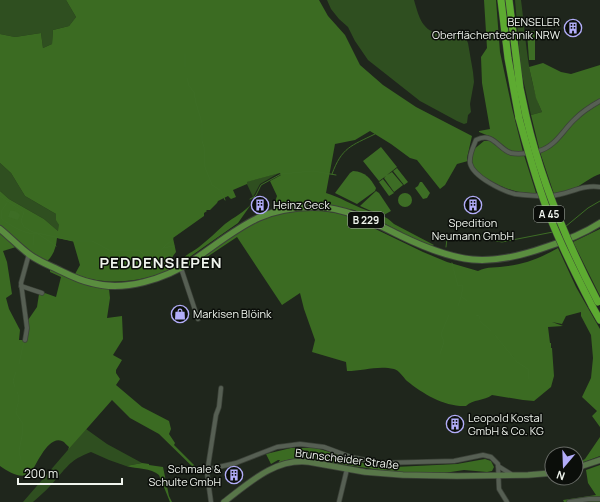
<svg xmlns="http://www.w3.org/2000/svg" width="600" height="502" viewBox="0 0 600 502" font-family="Manrope,sans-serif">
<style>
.green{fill:#2f4f20}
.forest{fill:#3b6b22}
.water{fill:#3d6d25}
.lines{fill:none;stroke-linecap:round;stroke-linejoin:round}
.stream{stroke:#3d6d25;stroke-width:1}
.street-casing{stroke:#3c4239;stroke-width:5.5}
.secondary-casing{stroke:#3c4239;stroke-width:7}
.primary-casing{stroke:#3c4239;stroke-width:8}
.highway-casing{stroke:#3c4239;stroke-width:8}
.street{stroke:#565f53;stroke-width:4}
.secondary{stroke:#587649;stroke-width:5.5}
.primary{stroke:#5a8d3f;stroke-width:6}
.highway{stroke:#5dab31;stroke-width:7}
.highway-bridge-casing{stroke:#3c4239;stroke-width:8;stroke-linecap:butt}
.highway-bridge{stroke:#5dab31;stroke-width:7}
.labels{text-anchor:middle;stroke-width:3;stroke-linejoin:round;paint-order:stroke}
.shield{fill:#0b0e0a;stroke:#abb0aa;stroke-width:1}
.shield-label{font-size:10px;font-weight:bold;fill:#f0f5ee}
.poi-label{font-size:11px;fill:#f0f5ee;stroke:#0b0e0a;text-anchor:start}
.street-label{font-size:11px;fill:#f0f5ee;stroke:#0b0e0a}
.district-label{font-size:15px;font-weight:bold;letter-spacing:1px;fill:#f0f5ee;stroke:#0b0e0a}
</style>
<rect width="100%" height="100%" fill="#1f261c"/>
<g class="green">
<polygon points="0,0 66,0 76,17 69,26 53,30 52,44 43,48 41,33 15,37 0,34"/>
<path d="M 327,0 L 414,0 C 419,17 422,32 442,34 C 449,35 457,33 464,34 L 468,43 L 473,72 L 474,82 L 470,104 L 471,112 L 468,115 L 467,123 L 464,124 L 457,121 L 420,101 L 368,60 L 355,41 L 348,27 L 339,19 L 331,9 Z"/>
<path d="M 515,0 L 521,0 C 526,38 527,77 542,112 L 531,115 L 521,70 Z"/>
<polygon points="0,163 11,173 25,196 56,214 59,225 59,232 44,219 9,199 0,191"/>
<polygon points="279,173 260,184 253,197 246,182"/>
<path d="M 86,429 L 107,444 L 142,463 L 126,466 L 109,460 L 91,452 C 73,459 70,463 58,477 C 51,486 42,494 33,502 L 23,502 Z"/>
</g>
<g class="forest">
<path d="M 66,0 L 319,0 L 328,16 L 345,35 L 360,65 L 383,85 L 416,107 L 472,136 L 467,158 L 468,161 L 457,164 L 445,185 L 440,189 L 417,160 L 410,158 L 391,144 L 370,131 L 355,140 L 335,144 L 326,193 C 340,197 352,205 366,210 C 378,214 385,215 394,224 L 434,245 L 432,246 L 412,238 L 372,217 L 354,210 L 318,203 L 289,205 L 283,202 L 275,202 L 277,196 L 270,181 L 281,175 L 280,173 L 247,182 L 247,184 L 233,190 L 236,197 L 231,199 L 228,196 L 218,201 L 217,203 L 210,210 L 206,210 L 207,211 L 204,213 L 204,216 L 173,238 L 176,252 L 173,256 L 170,264 L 174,268 C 144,282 106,287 75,274 L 80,265 L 73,241 L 57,238 C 56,247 54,255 47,261 L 41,259 L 34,254 L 0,225 L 0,191 L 9,199 L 44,219 L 58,231 L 59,225 L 56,220 L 56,214 L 25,196 L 11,173 L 0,163 L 0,34 L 15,37 L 41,33 L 43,48 L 52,44 L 53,30 L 69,26 L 76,17 Z"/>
<polygon points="484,0 496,0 500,52 512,108 523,152 510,151 494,138 479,132 479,131 490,129 482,83 481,57 487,48"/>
<path d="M 543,63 L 561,72 L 571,74 L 600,65 L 600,174 C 591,177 584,183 577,187 C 570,191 562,192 554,194 L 540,152 L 531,115 L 542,112 L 536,98 L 529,67 Z"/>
<path d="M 484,141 L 492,141 L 502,149 L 524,155 L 536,193 C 529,193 522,193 515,191 C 503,188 478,177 473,166 C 471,161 472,155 473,150 Z"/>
<path d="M 252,203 L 238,223 L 181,263 C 183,255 193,252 199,247 C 208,240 216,232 225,224 C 234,217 245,212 252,203 Z"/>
<path d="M 296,210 C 322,210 337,212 362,220 L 361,222 L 423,252 L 447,262 L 478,271 C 487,266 497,268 508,266 C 526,264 542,257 558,248 L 576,287 L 600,329 L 600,427 L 592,416 L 597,411 L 582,397 L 591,378 L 593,358 L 591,335 L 581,316 L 581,312 L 566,316 L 562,324 L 552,322 L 563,326 L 548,327 L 550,343 L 551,343 L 551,348 L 552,348 L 554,376 L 551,387 L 534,401 L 523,400 L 492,395 C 484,401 473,399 466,406 C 445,407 423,394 407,381 C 403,377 399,370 394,369 C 378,365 363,371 347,371 L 346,362 L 312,352 L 315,340 L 304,309 L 300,293 L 282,305 L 237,237 L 189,269 L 199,260 L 242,229 L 271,215 Z"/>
<polygon points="600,229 600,296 573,242"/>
<path d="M 0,231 L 16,247 L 3,251 L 7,262 L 12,294 L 6,298 L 9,309 L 20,330 L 19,340 L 24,340 L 26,323 L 37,307 L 39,294 L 42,292 L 56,297 L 61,277 L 50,272 L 50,269 L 104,289 L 109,289 L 110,298 L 107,318 L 122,316 L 123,339 L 113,355 L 122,360 L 116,370 L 116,373 L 120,379 L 116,385 L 142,407 L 169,421 L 171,429 L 169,434 L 175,443 L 174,445 L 202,473 L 199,473 L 159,434 L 130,418 L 112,400 L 68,450 L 69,447 C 66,445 65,442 62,441 C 48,435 36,466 30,474 C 19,479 9,472 0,466 Z"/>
<polygon points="600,437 600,456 581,463 578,463 585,459"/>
<polygon points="291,448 316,448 350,458 350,460 372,465 395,467 457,464 485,459 491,461 494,467 492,471 487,472 464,470 444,473 393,472 300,458 287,460 278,463 280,460 278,460 271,464 266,454"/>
<path d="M 142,463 L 149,464 L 149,465 L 163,467 L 169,496 L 172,502 L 170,502 L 159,475 C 151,468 137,469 126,466 Z"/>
<polygon points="600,465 600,502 564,502 563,500 596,495 588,483 586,470"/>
</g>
<g class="water">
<polygon points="535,31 535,60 529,60 527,32"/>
<polygon points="381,147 397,167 387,175 392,172 403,185 394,192 384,178 386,176 379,181 363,161"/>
<polygon points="397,168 408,182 404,185 393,171"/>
<path d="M 353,171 C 366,172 370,178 376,188 L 375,191 L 357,204 L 335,193 L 350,173 Z"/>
<polygon points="383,179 394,193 389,196 379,182"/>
<polygon points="420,182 422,182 430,193 427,198 423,199 415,188 418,186"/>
<polygon points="376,191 379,193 391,211 382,216 360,206"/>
<circle cx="405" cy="200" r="7"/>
<path d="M 10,211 C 14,210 18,212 20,215 L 18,220 L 8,217 Z"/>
</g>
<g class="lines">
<g class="stream">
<polyline points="185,54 185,67"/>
<polyline points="187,78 189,86 194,92 196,103 202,123 202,141 204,147 205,167 212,185 221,191 225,200"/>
<path d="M 332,174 C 342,147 351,146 375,134"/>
<polyline points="0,196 24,212 21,221 24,227 33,232 73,241 92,241 111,251 139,250 144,255 143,262 146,263 173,239"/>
<polyline points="250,199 254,197 256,195 261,185 281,174 313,171 336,175"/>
<path d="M 7,203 L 2,210 L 1,218 C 9,225 26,235 37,234"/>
<polyline points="565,227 588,208 600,201"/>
<polyline points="35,232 56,246"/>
<polyline points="33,245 34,235"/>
<path d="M 446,247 L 447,239 C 453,239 470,235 478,233 L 486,239 L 502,242 L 553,232"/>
<polyline points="163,248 174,246"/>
<polyline points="452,263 458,286 462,285 463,287 461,296 467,301"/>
<polyline points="458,306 461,297"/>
<polyline points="476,315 479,316 480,319"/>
<polyline points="480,321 491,331"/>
<polyline points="495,335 517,362 528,369 529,379"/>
<polyline points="440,354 444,342 441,334 449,315"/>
<polyline points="19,364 24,341"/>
<polyline points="15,387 13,381 16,372"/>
<path d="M 17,392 C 22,399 16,406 16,413 L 23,424 L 22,436 L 19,451 L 21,460"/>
</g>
<defs>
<g id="street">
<path d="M 543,196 C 534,196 524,195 515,194 C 503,191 473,177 470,163 C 469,154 473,148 476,140 C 493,131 498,149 511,153 C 520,155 530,153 539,151 C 556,146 563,130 575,119 C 582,112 591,106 600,101"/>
<path d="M 550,196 C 568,195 582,184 600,187"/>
<polyline points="181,268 198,319"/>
<polyline points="21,286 42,293"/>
<polyline points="25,340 27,328 21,283 29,254"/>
<polyline points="498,466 511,474"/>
<polyline points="208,472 210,469 236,463 277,447 300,444 324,447 351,457 380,463 454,461 483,455 491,457 498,464 499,489 507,502"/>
<polyline points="211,502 207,473 216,415 219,407 221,388"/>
<polyline points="339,502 347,469"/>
<polyline points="569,502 589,499 600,499"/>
</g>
<g id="secondary">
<polyline points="576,468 600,460"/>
<path d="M 224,502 C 249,483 275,458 309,462 L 365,472 L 403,475 L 457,476 L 528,475 L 552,473"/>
</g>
<path id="primary" d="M 0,229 C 10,237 19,247 30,255 C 40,262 51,266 61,271 C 71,276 82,281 92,283 C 124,292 165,279 192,261 C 235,232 259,206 315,207 C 345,207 375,223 401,236 C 457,263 487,268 546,247 C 565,241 583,234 600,223"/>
<g id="highway">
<polyline points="501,0 508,58 519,118"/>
<polyline points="509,0 520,88 526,116"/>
<polyline points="592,306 600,320"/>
</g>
</defs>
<use href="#street" class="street-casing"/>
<use href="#secondary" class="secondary-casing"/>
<use href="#primary" class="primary-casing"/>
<use href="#highway" class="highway-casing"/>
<use href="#street" class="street"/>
<use href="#secondary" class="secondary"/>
<use href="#primary" class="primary"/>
<use href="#highway" class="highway"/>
<defs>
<g id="highway-bridge">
<path d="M 526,116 C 541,181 567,243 598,302"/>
<path d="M 519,118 C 528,151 537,185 550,217 C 562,248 577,277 592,306"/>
</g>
</defs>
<use href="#highway-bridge" class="highway-bridge-casing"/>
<use href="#highway-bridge" class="highway-bridge"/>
</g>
<defs>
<symbol id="building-ring" viewBox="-11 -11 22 22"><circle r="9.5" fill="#0b0e0a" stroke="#b2adf9" stroke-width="1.5"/><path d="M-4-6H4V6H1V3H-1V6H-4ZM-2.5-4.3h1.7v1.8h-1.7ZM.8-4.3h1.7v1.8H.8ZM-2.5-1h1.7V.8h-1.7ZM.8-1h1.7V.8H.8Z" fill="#b2adf9"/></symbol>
<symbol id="shop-ring" viewBox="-11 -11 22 22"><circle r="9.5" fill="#0b0e0a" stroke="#b2adf9" stroke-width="1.5"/><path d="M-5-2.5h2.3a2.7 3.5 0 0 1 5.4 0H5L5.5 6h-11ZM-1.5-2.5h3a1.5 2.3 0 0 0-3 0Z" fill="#b2adf9"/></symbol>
</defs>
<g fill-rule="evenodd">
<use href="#building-ring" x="563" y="18" width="20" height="20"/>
<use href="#building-ring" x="250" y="195" width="20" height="20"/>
<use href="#building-ring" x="463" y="195" width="20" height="20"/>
<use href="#shop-ring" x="170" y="304" width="20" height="20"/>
<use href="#building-ring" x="445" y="414" width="20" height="20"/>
<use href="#building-ring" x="224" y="465" width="20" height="20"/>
</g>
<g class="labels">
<g class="shield">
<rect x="534" y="206" width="30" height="16" rx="3"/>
<rect x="348" y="212" width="36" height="16" rx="3"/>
</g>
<g class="shield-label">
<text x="549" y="218">A 45</text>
<text x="366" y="224">B 229</text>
</g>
<g class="poi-label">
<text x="560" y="26" text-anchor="end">BENSELER<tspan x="560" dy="13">Oberflächentechnik NRW</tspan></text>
<text x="273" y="209">Heinz Geck</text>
<text x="473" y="227" text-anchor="middle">Spedition<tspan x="473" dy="13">Neumann GmbH</tspan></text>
<text x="193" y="318">Markisen Blöink</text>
<text x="468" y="422">Leopold Kostal<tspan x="468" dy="13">GmbH &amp; Co. KG</tspan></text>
<text x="221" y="473" text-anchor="end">Schmale &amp;<tspan x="221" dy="13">Schulte GmbH</tspan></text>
</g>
<g class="street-label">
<text transform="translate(347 459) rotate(7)" y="4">Brunscheider Straße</text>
</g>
<g class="district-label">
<text x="161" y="268">PEDDENSIEPEN</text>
</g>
</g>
<g transform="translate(564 466) rotate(199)"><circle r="19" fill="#0b0e0a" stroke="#676a65"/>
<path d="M0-3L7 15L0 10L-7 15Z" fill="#b2adf9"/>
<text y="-6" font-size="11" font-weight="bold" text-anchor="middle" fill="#f0f5ee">N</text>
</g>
<path d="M18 478v6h104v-6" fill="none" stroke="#f0f5ee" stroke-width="2"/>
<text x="24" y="478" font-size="12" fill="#f0f5ee" stroke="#0b0e0a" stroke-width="3" paint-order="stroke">200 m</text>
</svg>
